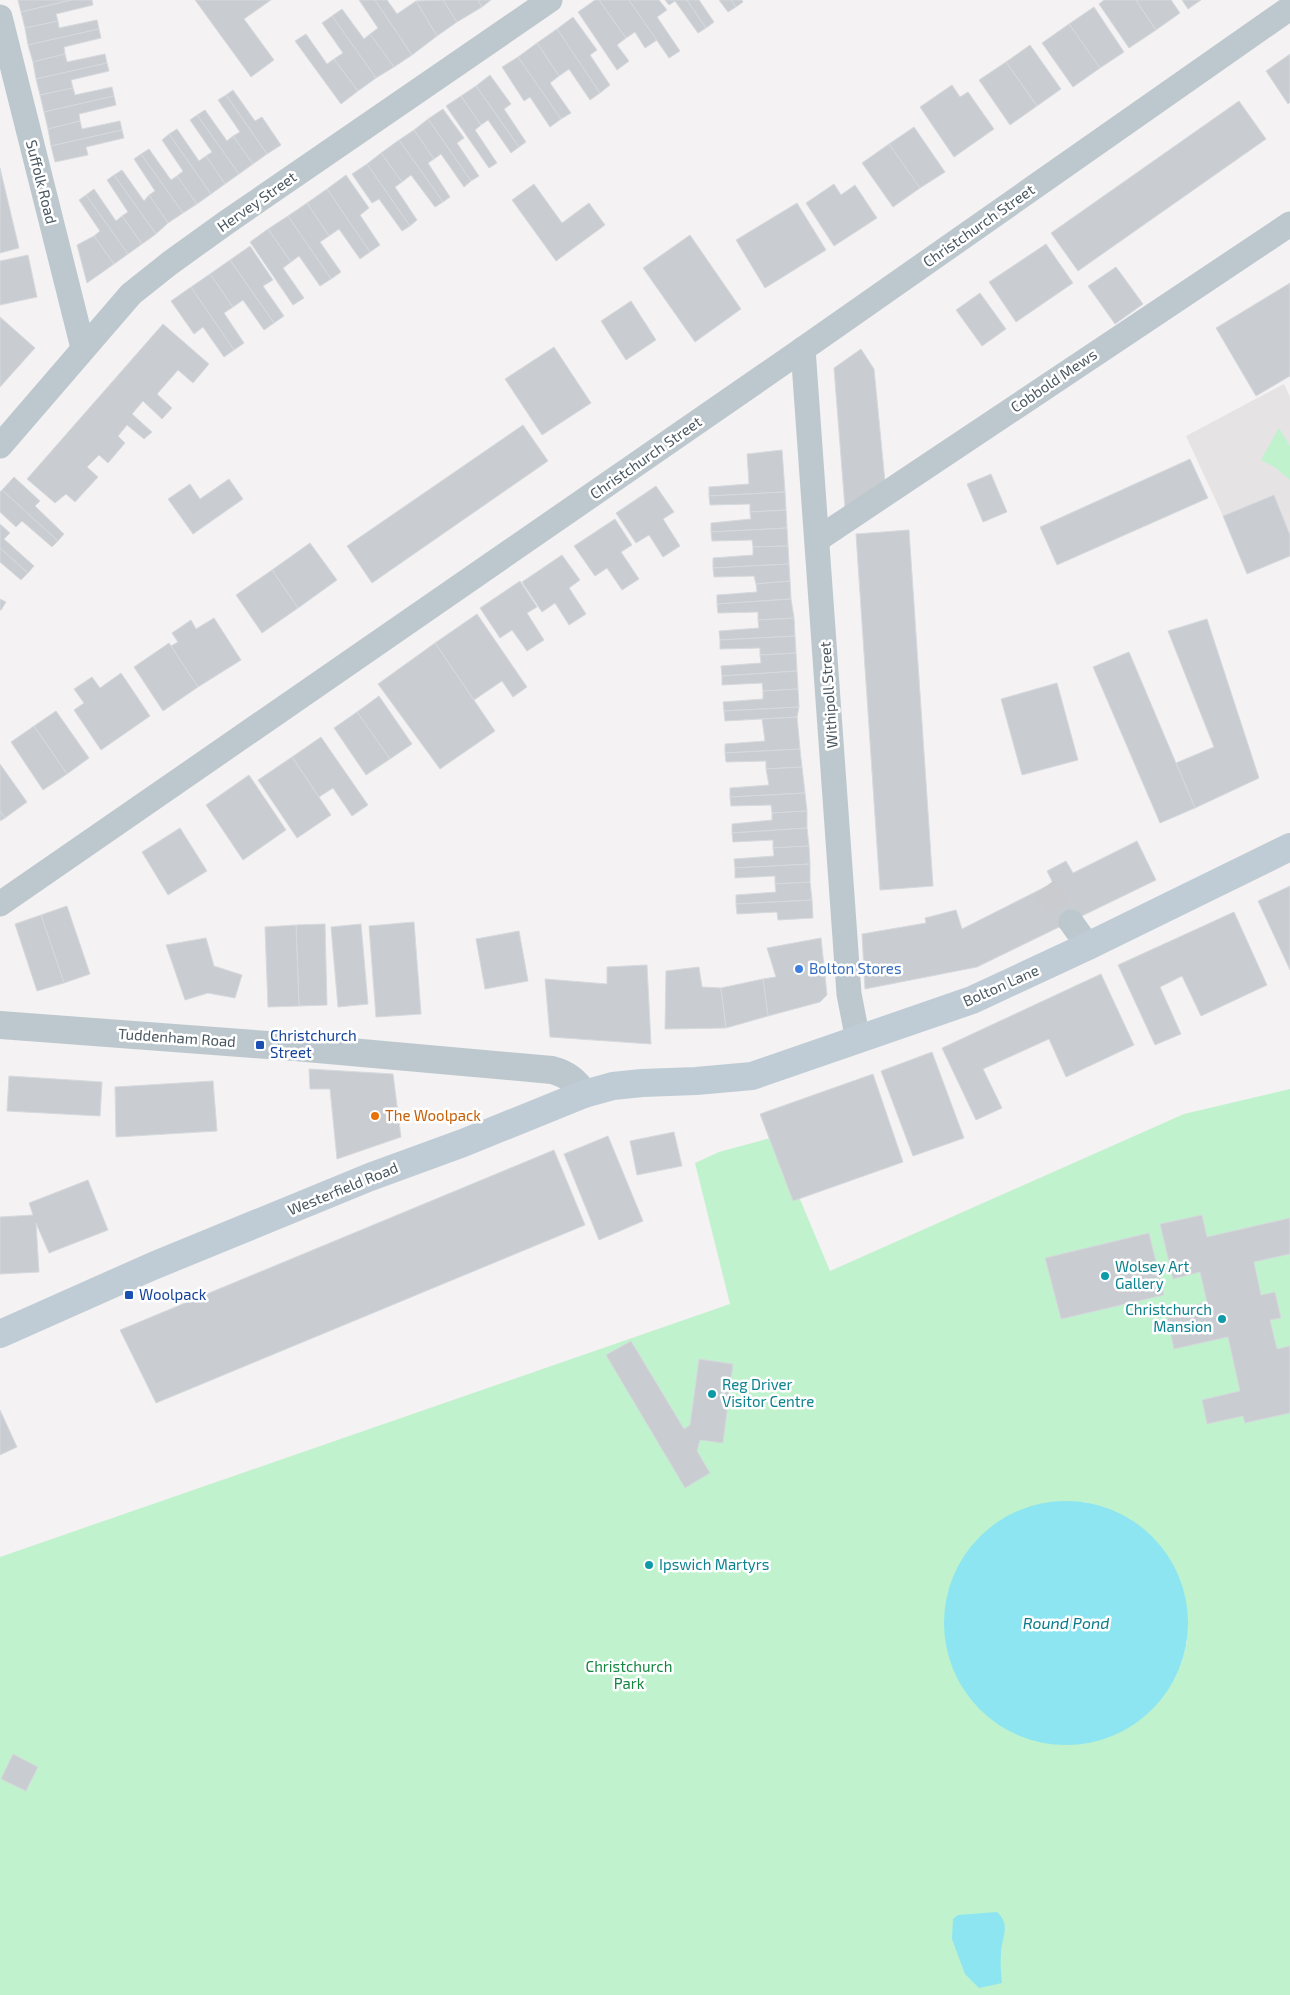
<svg xmlns="http://www.w3.org/2000/svg" width="1290" height="1995" viewBox="0 0 1290 1995" font-family="'Exo 2',sans-serif">
<style>
.education{fill:#e5e3e4}
.green{fill:#c0f2ce;fill-rule:evenodd}
.water{fill:#8ce5f0}
.building{fill:#c9cdd1;stroke:#d6d9dd}
.lines{fill:none;stroke-linecap:round;stroke-linejoin:round}
.minor-tunnel{stroke:#c9cbce;stroke-width:25;stroke-dasharray:25 12;stroke-linecap:butt}
.minor{stroke:#bdc8ce;stroke-width:25}
.tertiary{stroke:#bdc8ce;stroke-width:28}
.secondary{stroke:#bfccd6;stroke-width:28}
.shop-dot{fill:#3f7fe0;stroke:#fff;stroke-width:2}
.transit-dot{fill:#1a4fb4;stroke:#fff;stroke-width:2}
.food-dot{fill:#e8710a;stroke:#fff;stroke-width:2}
.culture-dot{fill:#0f9aa8;stroke:#fff;stroke-width:2}
.labels{text-anchor:middle;stroke-width:5;stroke-linejoin:round;paint-order:stroke}
.street-label{font-size:15px;fill:#495760;stroke:#fff}
.shop-label{font-size:15px;fill:#366cbe;stroke:#fff;text-anchor:start}
.transit-label{font-size:15px;fill:#164399;stroke:#fff;text-anchor:start}
.food-label{font-size:15px;fill:#c56008;stroke:#fff;text-anchor:start}
.culture-label{font-size:15px;fill:#0d838f;stroke:#fff;text-anchor:start}
.park-label{font-size:15px;fill:#148642;stroke:#fff}
.water-label{font-size:16px;font-style:italic;fill:#0a7d8b;stroke:#fff}
</style>
<rect width="100%" height="100%" fill="#f4f2f2"/>
<polygon class="education" points="1284,384 1290,397 1290,535 1274,495 1223,516 1186,436"/>
<g class="green">
<polygon points="1279,428 1290,446 1290,480 1276,468 1261,460"/>
<path d="M 1290,1089 L 1290,1995 L 0,1995 L 0,1557 L 730,1304 L 695,1163 L 719,1152 L 774,1137 L 830,1271 L 1184,1114 ZM 1084,1502 L 1104,1507 L 1123,1516 L 1187,1641 L 1182,1661 L 1174,1680 L 1029,1739 C 1001,1727 981,1712 963,1688 Z"/>
</g>
<g class="water">
<circle cx="1066" cy="1623" r="122"/>
<path d="M 997,1912 C 1012,1926 1001,1938 1001,1954 C 1000,1964 1001,1974 1002,1983 L 979,1988 L 965,1974 L 952,1939 L 953,1919 L 958,1915 Z"/>
</g>
<g class="building">
<polygon points="18,0 71,0 21,12"/>
<polygon points="72,0 92,0 93,5 56,14 58,21 25,28 21,12"/>
<polygon points="195,0 271,0 244,19 274,60 251,77"/>
<polygon points="359,0 375,0 412,55 394,67 370,34 378,28"/>
<polygon points="375,0 387,0 397,14 416,1 437,36 412,55"/>
<polygon points="443,0 457,22 437,36 416,1"/>
<polygon points="443,0 478,0 482,7 457,22"/>
<polygon points="478,0 491,0 482,7"/>
<polygon points="595,0 599,0 626,38 617,45 629,61 617,70 578,12"/>
<polygon points="599,0 629,0 657,40 645,48 635,32 626,38"/>
<polygon points="629,0 659,0 667,10 657,17 680,51 669,58"/>
<polygon points="665,0 687,0 706,28 698,33 675,1 669,5"/>
<polygon points="687,0 699,0 714,22 706,28"/>
<polygon points="719,0 731,0 736,7 728,12"/>
<polygon points="731,0 742,0 743,2 736,7"/>
<polygon points="1104,0 1136,0 1156,30 1129,48 1099,4"/>
<polygon points="1136,0 1171,0 1180,13 1156,30"/>
<polygon points="1182,0 1201,0 1188,9"/>
<polygon points="1094,7 1124,52 1100,68 1069,24"/>
<polygon points="342,9 364,39 370,34 394,67 376,78 332,16"/>
<polygon points="332,16 376,78 358,91 334,59 343,53 322,23"/>
<polygon points="573,17 597,50 590,55 610,85 600,93 557,29"/>
<polygon points="97,20 99,29 28,45 25,28 58,21 59,28"/>
<polygon points="1069,24 1100,68 1073,87 1042,43"/>
<polygon points="99,29 101,38 64,47 65,54 33,62 28,45"/>
<polygon points="557,29 600,93 590,100 569,69 559,76 537,43"/>
<polygon points="306,34 327,64 334,59 358,91 341,104 295,41"/>
<polygon points="537,43 559,76 550,83 571,113 561,119 518,57"/>
<polygon points="1030,45 1061,89 1037,106 1006,62"/>
<polygon points="65,54 67,62 105,54 107,63 36,79 33,62"/>
<polygon points="1290,54 1290,102 1288,104 1266,71"/>
<polygon points="518,57 561,119 550,127 530,97 524,101 502,67"/>
<polygon points="1006,62 1037,106 1010,125 979,80"/>
<polygon points="107,63 109,71 71,80 73,88 40,95 36,79"/>
<polygon points="490,75 511,104 504,109 526,142 519,147 476,86"/>
<polygon points="952,85 960,97 968,92 994,129 954,157 920,107"/>
<polygon points="476,86 519,147 511,153 488,120 481,125 461,96"/>
<polygon points="112,87 114,96 44,112 40,95 73,88 75,95"/>
<polygon points="233,90 255,121 262,117 281,145 267,154 226,95"/>
<polygon points="226,95 267,154 253,164 233,136 240,132 218,100"/>
<polygon points="114,96 116,105 79,114 80,121 48,129 44,112"/>
<polygon points="461,96 481,125 475,130 497,163 489,168 446,106"/>
<polygon points="1239,101 1266,139 1078,271 1051,233"/>
<polygon points="443,109 464,138 457,143 479,176 471,181 428,119"/>
<polygon points="205,110 227,141 233,136 253,164 239,174 197,115"/>
<polygon points="197,115 239,174 225,184 206,156 212,152 190,120"/>
<polygon points="428,119 471,181 464,187 441,154 434,159 414,130"/>
<polygon points="80,121 82,129 120,121 122,130 51,146 48,129"/>
<polygon points="914,127 945,172 920,188 889,144"/>
<polygon points="177,129 199,161 206,156 225,184 211,194 169,134"/>
<polygon points="122,130 124,138 86,147 88,155 55,162 51,146"/>
<polygon points="414,130 434,159 428,163 450,197 443,202 399,140"/>
<polygon points="169,134 211,194 197,204 177,176 183,171 162,140"/>
<polygon points="399,140 443,202 435,207 411,175 402,182 381,153"/>
<polygon points="889,144 920,188 893,207 862,163"/>
<polygon points="149,149 171,180 177,176 197,204 183,213 141,154"/>
<polygon points="381,153 402,182 395,187 417,220 410,226 367,164"/>
<polygon points="141,154 183,213 168,223 149,195 155,191 134,159"/>
<polygon points="367,164 410,226 402,231 379,199 372,203 352,174"/>
<polygon points="0,168 19,248 0,253"/>
<polygon points="122,170 144,201 149,195 168,223 156,234 114,175"/>
<polygon points="114,175 156,234 142,244 122,216 128,212 107,180"/>
<polygon points="346,175 369,208 360,215 380,245 370,252 327,189"/>
<polygon points="534,184 562,223 589,203 605,225 556,261 512,200"/>
<polygon points="834,184 841,195 855,185 877,218 834,246 806,203"/>
<polygon points="94,189 116,221 122,216 142,244 128,254 86,195"/>
<polygon points="327,189 370,252 360,259 339,229 329,236 307,203"/>
<polygon points="86,195 128,254 114,264 94,236 100,231 79,200"/>
<polygon points="307,203 329,236 320,242 341,272 331,279 288,216"/>
<polygon points="797,203 826,250 765,288 736,240"/>
<polygon points="288,216 331,279 320,286 299,256 291,262 268,229"/>
<polygon points="268,229 291,262 283,268 304,298 293,305 250,242"/>
<polygon points="690,235 741,309 695,342 643,268"/>
<polygon points="94,236 114,264 87,283 77,245"/>
<polygon points="1046,244 1073,283 1016,322 989,282"/>
<polygon points="250,246 273,280 263,286 284,316 274,323 230,260"/>
<polygon points="28,255 37,297 0,305 0,261"/>
<polygon points="230,260 274,323 264,330 243,300 233,307 210,274"/>
<polygon points="1116,267 1143,304 1115,324 1088,286"/>
<polygon points="210,274 233,307 224,313 244,343 234,350 191,287"/>
<polygon points="1290,283 1290,376 1256,396 1216,328"/>
<polygon points="191,287 234,350 224,357 203,327 194,334 171,301"/>
<polygon points="980,293 1006,329 982,346 956,310"/>
<polygon points="631,301 656,340 626,360 601,321"/>
<polygon points="0,317 35,348 0,387"/>
<polygon points="163,324 209,364 193,383 178,370 157,394 172,408 162,419 143,401 132,414 152,432 144,439 127,425 118,436 125,443 108,463 99,455 87,467 98,477 75,502 66,494 55,503 27,479"/>
<polygon points="554,347 591,403 542,435 505,379"/>
<polygon points="861,349 874,369 885,482 845,508 834,368"/>
<polygon points="523,425 548,461 372,583 347,546"/>
<polygon points="782,450 785,492 709,496 709,487 749,484 747,454"/>
<polygon points="1190,459 1208,498 1057,565 1040,527"/>
<polygon points="991,474 1007,512 983,522 967,484"/>
<polygon points="14,477 40,501 35,506 64,534 58,541 2,490"/>
<polygon points="229,479 243,499 193,534 168,499 190,484 200,499"/>
<polygon points="656,486 674,512 663,519 680,546 663,557 649,535 636,543 616,513"/>
<polygon points="2,490 58,541 52,547 22,521 16,527 0,512 0,492"/>
<polygon points="785,492 786,510 750,512 750,504 710,505 709,496"/>
<polygon points="1274,495 1290,535 1290,556 1247,574 1223,516"/>
<polygon points="786,510 787,528 711,532 711,523 751,519 750,512"/>
<polygon points="615,519 632,545 621,552 639,579 622,590 607,568 595,576 574,546"/>
<polygon points="0,524 10,533 4,539 34,566 28,573 0,548"/>
<polygon points="787,528 788,546 753,547 752,540 712,541 711,532"/>
<polygon points="909,530 933,886 880,890 856,534"/>
<polygon points="310,543 337,580 298,608 272,570"/>
<polygon points="788,546 789,564 713,568 713,558 753,555 753,547"/>
<polygon points="0,548 28,573 21,580 0,562"/>
<polygon points="562,555 580,580 569,588 586,614 569,625 555,603 542,612 522,582"/>
<polygon points="789,564 790,581 756,584 754,576 714,577 713,568"/>
<polygon points="272,570 298,608 262,633 236,595"/>
<polygon points="520,581 537,607 527,613 544,640 527,651 512,630 500,638 480,608"/>
<polygon points="790,581 791,599 717,604 717,595 757,592 756,584"/>
<polygon points="0,599 6,602 1,610 0,610"/>
<polygon points="791,599 794,618 758,620 758,612 718,613 717,604"/>
<polygon points="477,614 527,687 513,697 502,681 474,700 435,643"/>
<polygon points="214,618 241,660 198,687 171,646 178,642 172,633 191,620 196,629"/>
<polygon points="794,618 795,636 720,640 719,631 759,628 758,620"/>
<polygon points="1207,619 1259,778 1195,808 1176,763 1214,747 1168,631"/>
<polygon points="795,636 796,653 760,655 760,648 720,649 720,640"/>
<polygon points="169,643 198,687 163,711 134,667"/>
<polygon points="435,643 495,731 440,769 378,684"/>
<polygon points="1129,652 1195,808 1160,823 1093,667"/>
<polygon points="796,653 797,671 722,676 721,666 761,663 760,655"/>
<polygon points="797,671 798,689 763,691 762,683 722,685 722,676"/>
<polygon points="121,673 150,716 101,750 74,710 84,703 74,689 92,677 100,688"/>
<polygon points="1057,683 1078,760 1022,775 1001,699"/>
<polygon points="798,689 799,707 724,711 723,702 763,699 763,691"/>
<polygon points="379,696 412,744 390,759 357,712"/>
<polygon points="799,707 797,717 725,721 724,711"/>
<polygon points="56,711 89,758 67,774 34,726"/>
<polygon points="357,712 390,759 366,775 334,728"/>
<polygon points="797,717 800,749 725,753 725,744 765,741 762,719"/>
<polygon points="34,726 67,774 43,790 11,742"/>
<polygon points="321,737 368,805 352,816 333,788 319,797 292,757"/>
<polygon points="800,749 802,767 766,769 766,761 726,762 725,753"/>
<polygon points="292,757 331,815 297,838 258,780"/>
<polygon points="0,764 27,802 5,818 0,811"/>
<polygon points="802,767 805,793 730,797 730,788 769,785 766,769"/>
<polygon points="249,775 286,830 243,860 206,805"/>
<polygon points="805,793 807,811 772,813 771,805 731,806 730,797"/>
<polygon points="0,811 5,818 0,821"/>
<polygon points="807,811 807,828 732,833 732,824 772,820 772,813"/>
<polygon points="180,828 207,871 168,895 142,852"/>
<polygon points="807,828 809,846 773,848 773,840 733,842 732,833"/>
<polygon points="1137,841 1156,880 977,967 865,989 862,934 926,923 925,918 956,910 962,929 1053,883 1047,871 1066,861 1073,873"/>
<polygon points="809,846 810,864 735,868 734,859 774,856 773,848"/>
<polygon points="810,864 810,882 775,884 775,876 735,878 735,868"/>
<polygon points="810,882 812,900 736,904 736,895 776,892 775,884"/>
<polygon points="1290,886 1290,970 1258,901"/>
<polygon points="812,900 813,918 778,920 777,912 737,914 736,904"/>
<polygon points="67,906 90,974 64,983 41,915"/>
<polygon points="1234,912 1267,985 1201,1016 1182,976 1160,987 1181,1034 1155,1045 1118,965"/>
<polygon points="41,915 64,983 37,991 15,924"/>
<polygon points="414,922 421,1014 376,1017 369,926"/>
<polygon points="325,924 327,1005 299,1006 296,925"/>
<polygon points="361,924 368,1004 338,1007 331,927"/>
<polygon points="296,925 299,1006 268,1007 265,927"/>
<polygon points="519,931 528,981 485,989 476,939"/>
<polygon points="206,938 214,966 242,975 235,998 208,993 185,1000 166,945"/>
<polygon points="821,938 827,995 820,1002 768,1016 763,979 776,977 767,948"/>
<polygon points="647,965 651,1044 550,1037 545,979 607,984 607,967"/>
<polygon points="699,967 702,987 721,988 726,1028 665,1029 666,971"/>
<polygon points="1101,974 1134,1045 1066,1077 1049,1039 983,1069 1002,1108 976,1120 942,1048"/>
<polygon points="763,979 768,1016 726,1028 721,988"/>
<polygon points="932,1052 964,1138 913,1156 881,1071"/>
<polygon points="309,1069 393,1074 401,1137 337,1159 330,1089 310,1089"/>
<polygon points="873,1074 903,1162 793,1201 760,1114"/>
<polygon points="9,1076 102,1082 100,1116 7,1111"/>
<polygon points="213,1081 217,1131 116,1137 115,1087"/>
<polygon points="674,1132 682,1166 637,1175 630,1141"/>
<polygon points="608,1136 643,1221 599,1240 564,1154"/>
<polygon points="554,1150 585,1225 156,1403 120,1330"/>
<polygon points="88,1180 108,1230 49,1253 36,1223 39,1272 0,1274 0,1217 33,1215 29,1203"/>
<polygon points="1202,1215 1207,1237 1290,1218 1290,1254 1254,1262 1261,1295 1275,1292 1281,1318 1270,1320 1277,1349 1290,1346 1290,1413 1245,1423 1243,1416 1207,1424 1202,1400 1240,1391 1228,1337 1174,1349 1166,1312 1207,1302 1200,1272 1173,1279 1160,1224"/>
<polygon points="1149,1233 1164,1295 1061,1319 1045,1258"/>
<polygon points="631,1341 684,1429 690,1425 699,1359 733,1364 723,1443 700,1440 697,1451 710,1473 685,1488 606,1355"/>
<polygon points="0,1410 17,1447 0,1455"/>
<polygon points="13,1754 38,1767 26,1791 1,1779"/>
</g>
<g class="lines">
<polyline class="minor-tunnel" points="1044,888 1071,922"/>
<g class="minor">
<polyline points="0,17 83,348"/>
<polyline points="803,349 849,994 858,1040"/>
<polyline points="0,446 131,294 170,263 227,222 550,0"/>
<polyline points="818,539 1290,224"/>
<polyline points="0,904 803,349 1290,8"/>
<polyline points="1071,922 1088,946"/>
</g>
<path class="tertiary" d="M 0,1025 L 295,1047 L 552,1070 C 567,1074 576,1081 584,1094"/>
<polyline class="secondary" points="0,1334 153,1266 370,1177 463,1143 584,1094 613,1086 642,1083 696,1081 752,1076 972,1000 1088,946 1290,847"/>
</g>
<circle class="shop-dot" cx="799" cy="969" r="5"/>
<g class="transit-dot">
<rect x="255" y="1040" width="10" height="10" rx="2.5"/>
<rect x="124" y="1290" width="10" height="10" rx="2.5"/>
</g>
<circle class="food-dot" cx="375" cy="1116" r="5"/>
<g class="culture-dot">
<circle cx="1105" cy="1276" r="5"/>
<circle cx="1222" cy="1319" r="5"/>
<circle cx="712" cy="1394" r="5"/>
<circle cx="649" cy="1565" r="5"/>
</g>
<g class="labels">
<g class="street-label">
<text transform="translate(41 182) rotate(76)" y="5">Suffolk Road</text>
<text transform="translate(257 202) rotate(-35)" y="5">Hervey Street</text>
<text transform="translate(979 226) rotate(-35)" y="5">Christchurch Street</text>
<text transform="translate(1054 381) rotate(-34)" y="5">Cobbold Mews</text>
<text transform="translate(646 458) rotate(-35)" y="5">Christchurch Street</text>
<text transform="translate(829 695) rotate(-94)" y="5">Withipoll Street</text>
<text transform="translate(1001 986) rotate(-24)" y="5">Bolton Lane</text>
<text transform="translate(177 1038) rotate(4)" y="5">Tuddenham Road</text>
<text transform="translate(343 1189) rotate(-22)" y="5">Westerfield Road</text>
</g>
<g class="shop-label">
<text x="809" y="974">Bolton Stores</text>
</g>
<g class="transit-label">
<text x="270" y="1041">Christchurch<tspan x="270" dy="17">Street</tspan></text>
<text x="139" y="1300">Woolpack</text>
</g>
<g class="food-label">
<text x="385" y="1121">The Woolpack</text>
</g>
<g class="culture-label">
<text x="1115" y="1272">Wolsey Art<tspan x="1115" dy="17">Gallery</tspan></text>
<text x="1212" y="1315" text-anchor="end">Christchurch<tspan x="1212" dy="17">Mansion</tspan></text>
<text x="722" y="1390">Reg Driver<tspan x="722" dy="17">Visitor Centre</tspan></text>
<text x="659" y="1570">Ipswich Martyrs</text>
</g>
<g class="park-label">
<text x="629" y="1672">Christchurch<tspan x="629" dy="17">Park</tspan></text>
</g>
<g class="water-label">
<text x="1066" y="1629">Round Pond</text>
</g>
</g>
</svg>
